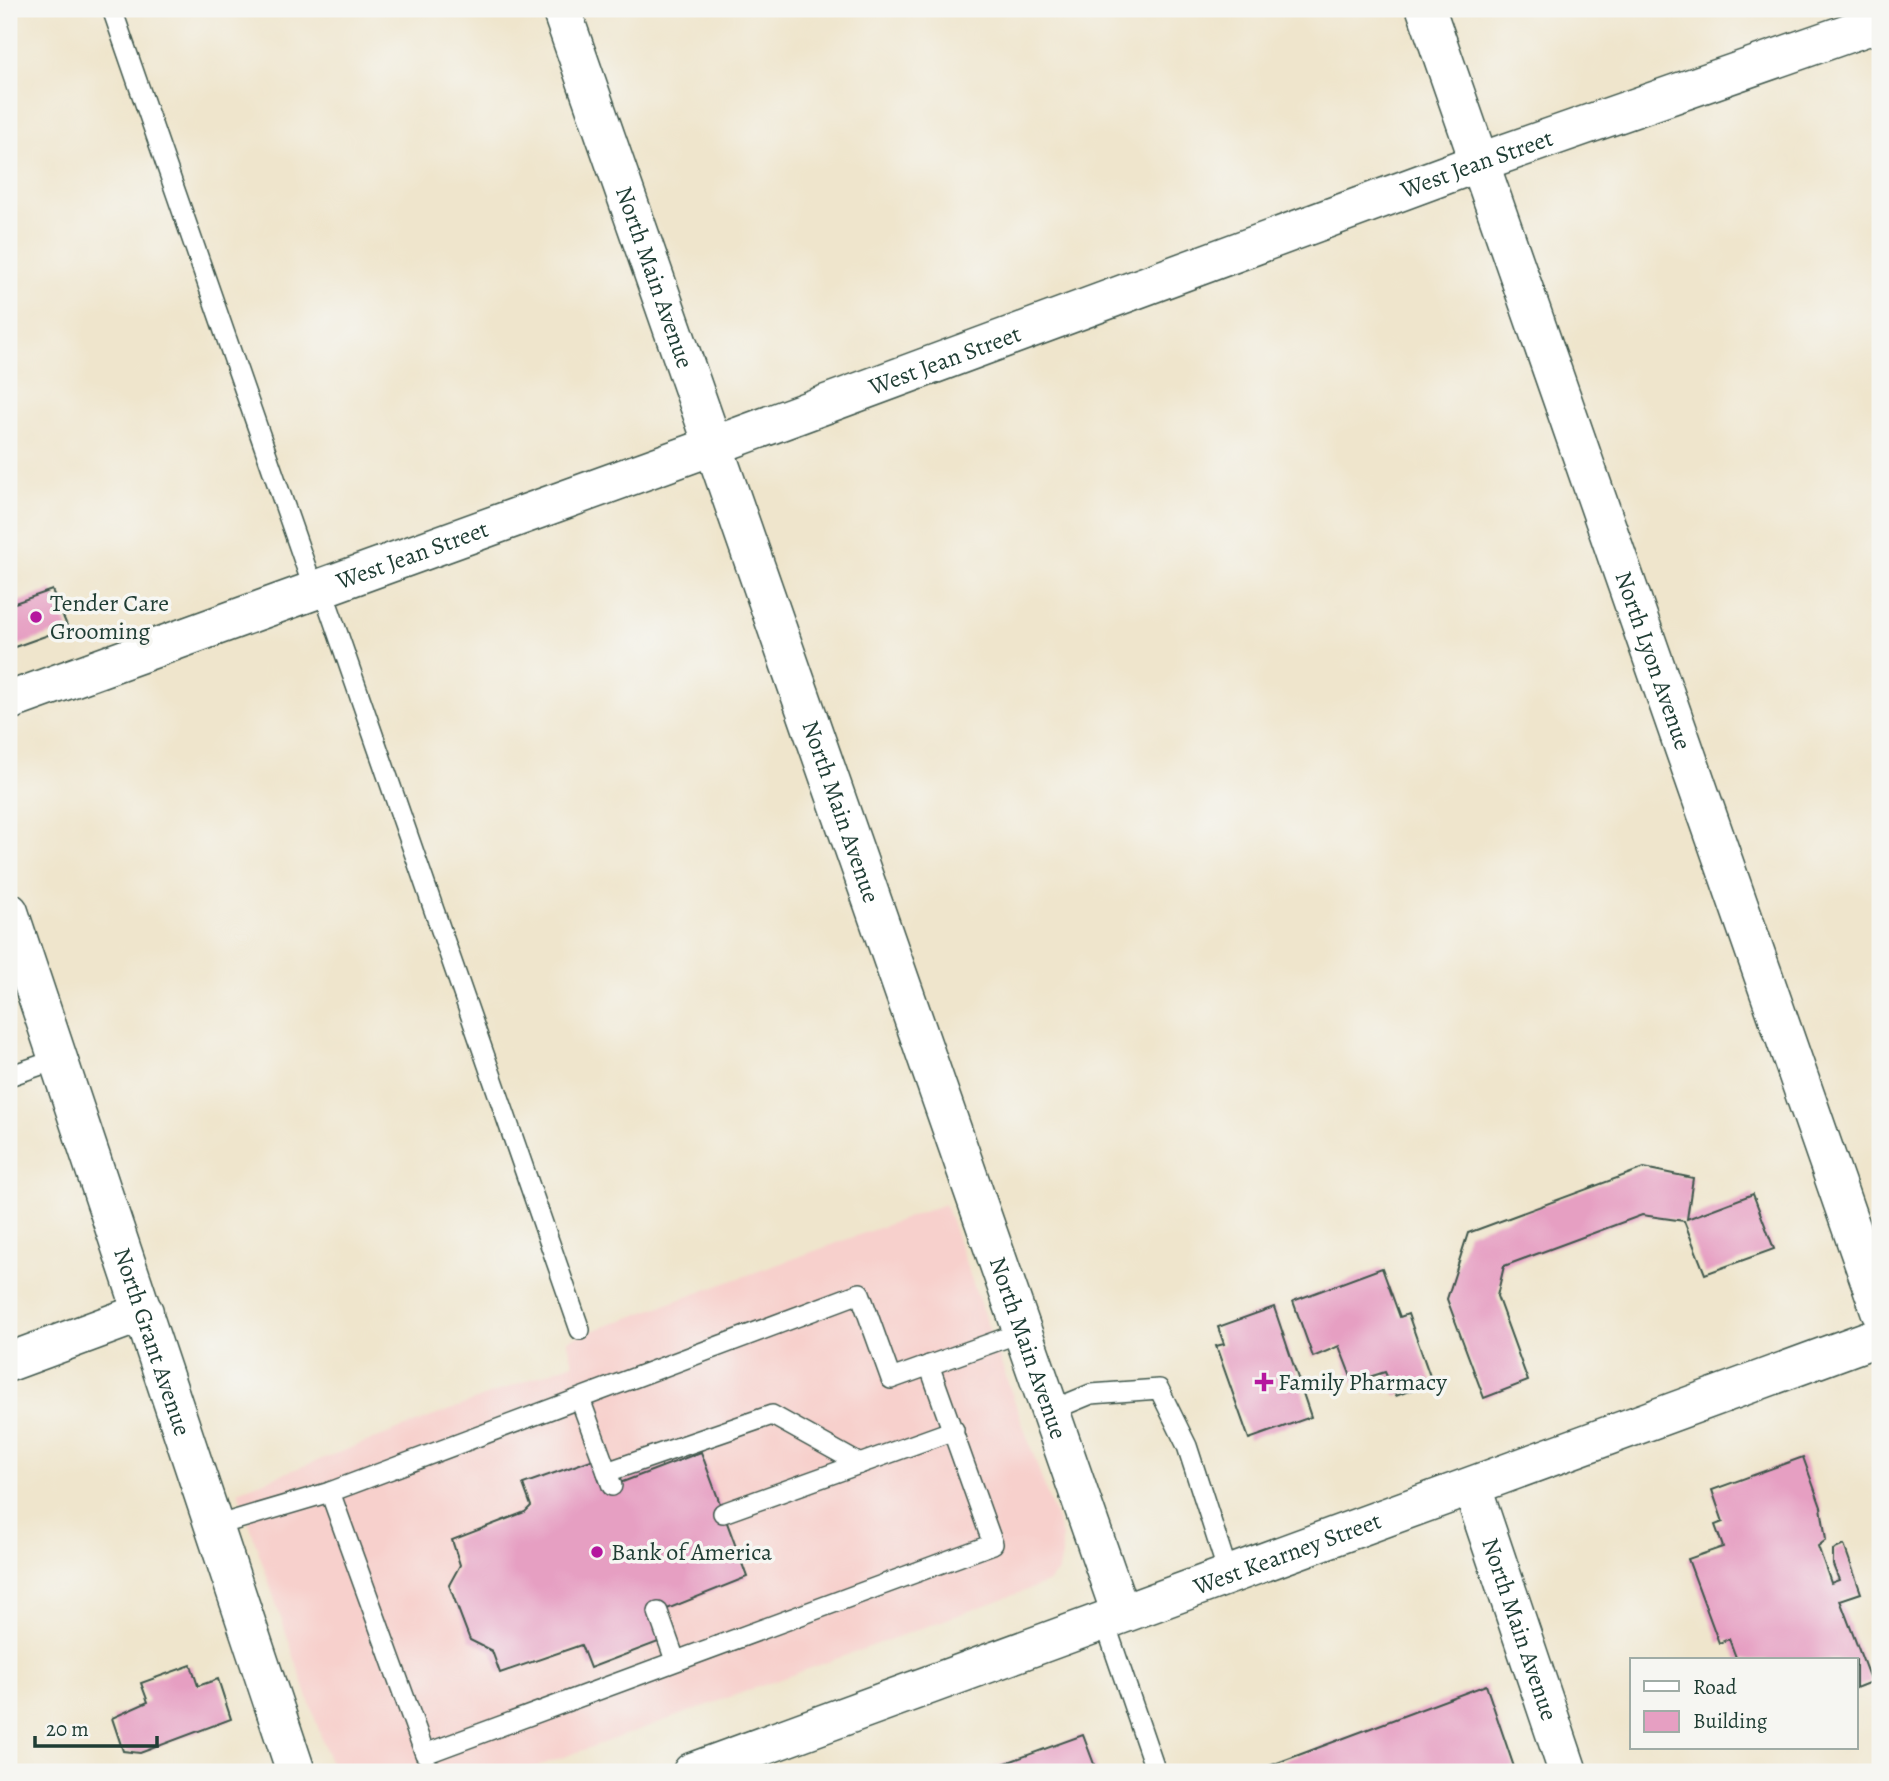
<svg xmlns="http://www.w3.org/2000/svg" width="1889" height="1781" font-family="Alegreya,serif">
<rect width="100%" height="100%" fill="#f6f6f2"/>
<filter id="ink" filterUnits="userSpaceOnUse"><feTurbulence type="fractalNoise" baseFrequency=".0143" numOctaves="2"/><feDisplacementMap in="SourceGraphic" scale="14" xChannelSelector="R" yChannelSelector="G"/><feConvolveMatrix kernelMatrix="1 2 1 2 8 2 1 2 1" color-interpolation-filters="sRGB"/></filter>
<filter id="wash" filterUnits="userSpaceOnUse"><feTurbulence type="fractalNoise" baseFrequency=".00686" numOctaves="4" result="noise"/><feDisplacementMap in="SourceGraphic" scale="28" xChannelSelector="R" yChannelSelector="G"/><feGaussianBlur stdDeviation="1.57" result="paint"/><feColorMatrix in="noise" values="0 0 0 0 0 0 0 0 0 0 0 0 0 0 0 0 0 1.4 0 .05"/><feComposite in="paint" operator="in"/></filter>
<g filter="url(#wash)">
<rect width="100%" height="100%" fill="#efe5cc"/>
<polygon fill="#f7d0cc" points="945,1204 1062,1536 1062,1555 1058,1572 1047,1583 522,1772 333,1772 238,1491 573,1363 567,1340"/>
<g id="blocks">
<g fill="#e69fc2">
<polygon points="52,590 68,628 9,649 9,605"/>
<polygon points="1644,1168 1693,1178 1687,1219 1753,1194 1774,1249 1705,1274 1684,1221 1642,1215 1504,1266 1497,1296 1528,1381 1484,1398 1447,1299 1468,1233"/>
<polygon points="1382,1268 1400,1317 1408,1314 1432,1382 1396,1396 1385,1372 1353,1382 1339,1346 1313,1357 1293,1301"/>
<polygon points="1274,1307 1311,1417 1249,1439 1216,1346 1224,1344 1218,1327"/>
<polygon points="701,1452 747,1577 652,1615 661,1641 590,1668 581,1645 500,1673 492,1651 470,1640 449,1585 460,1565 452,1540 525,1512 531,1506 523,1484 594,1459 612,1486"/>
<polygon points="1803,1457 1821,1507 1826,1540 1818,1546 1831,1583 1839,1580 1833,1565 1833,1550 1844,1545 1861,1593 1840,1600 1871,1682 1856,1688 1856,1660 1737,1660 1729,1639 1719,1643 1688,1559 1723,1547 1715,1525 1723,1522 1712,1490"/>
<polygon points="191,1665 198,1686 218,1679 231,1719 140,1753 123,1751 112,1718 148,1702 141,1683"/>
<polygon points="1486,1685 1514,1767 1501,1772 1253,1772"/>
<polygon points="1083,1735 1097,1772 981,1772"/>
</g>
</g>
</g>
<g filter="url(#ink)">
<use href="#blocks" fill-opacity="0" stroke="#3e564b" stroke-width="2"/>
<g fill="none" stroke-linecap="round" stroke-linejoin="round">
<g stroke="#3e564b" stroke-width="22">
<g id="lane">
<polyline points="112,9 314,590"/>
<polyline points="322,588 580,1330"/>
<polyline points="9,1076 58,1059"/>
<polyline points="580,1399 612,1486"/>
<polyline points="1050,1411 1091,1394 1159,1389 1187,1446 1229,1576"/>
<polyline points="607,1472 772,1415 860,1464"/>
<polyline points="330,1492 425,1754 993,1544 929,1365"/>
<polyline points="723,1513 954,1430"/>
<polyline points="215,1526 330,1492 860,1293 891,1379 1022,1332"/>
<polyline points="658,1612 675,1660"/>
<polyline points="1104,1620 1156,1772"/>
</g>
</g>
<g stroke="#3e564b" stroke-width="41">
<g id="street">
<path id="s1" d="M561 9 1121 1614"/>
<path id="s2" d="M1426 9 1880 1310"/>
<path id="s3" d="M9 701 713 446 1480 162 1880 22"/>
<polyline points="9,1362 144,1312"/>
<path id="s4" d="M1472 1487 1568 1772"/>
</g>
</g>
<g stroke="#3e564b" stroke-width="41">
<g id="secondary">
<path id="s5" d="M9 912 296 1772"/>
</g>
</g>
<g stroke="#3e564b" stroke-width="41">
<g id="primary">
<path id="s6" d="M692 1772 1880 1336"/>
</g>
</g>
<use href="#lane" stroke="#fff" stroke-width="19"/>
<use href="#street" stroke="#fff" stroke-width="38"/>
<use href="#secondary" stroke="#fff" stroke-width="38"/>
<use href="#primary" stroke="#fff" stroke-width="38"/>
</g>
</g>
<g fill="#b5179e" stroke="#f6f6f2" stroke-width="2.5">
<circle cx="36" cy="617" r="7"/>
<path d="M1260.5 1371.5h7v7h7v7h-7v7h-7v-7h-7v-7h7z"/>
<circle cx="597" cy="1552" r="7"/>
</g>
<g text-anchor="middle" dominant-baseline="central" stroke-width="7" stroke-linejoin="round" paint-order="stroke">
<g font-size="24" fill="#1f3d34" stroke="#f6f6f2">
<text stroke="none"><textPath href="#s3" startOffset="1563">West Jean Street</textPath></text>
<text stroke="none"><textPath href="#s1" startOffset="284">North Main Avenue</textPath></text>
<text stroke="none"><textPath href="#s3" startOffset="996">West Jean Street</textPath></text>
<text stroke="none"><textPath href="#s3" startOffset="429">West Jean Street</textPath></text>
<text stroke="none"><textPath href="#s2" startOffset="690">North Lyon Avenue</textPath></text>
<text stroke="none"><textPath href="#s1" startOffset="850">North Main Avenue</textPath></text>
<text stroke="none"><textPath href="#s5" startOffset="453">North Grant Avenue</textPath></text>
<text stroke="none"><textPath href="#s1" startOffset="1418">North Main Avenue</textPath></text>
<text stroke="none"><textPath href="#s6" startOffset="634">West Kearney Street</textPath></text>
<text stroke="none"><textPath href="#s4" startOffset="150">North Main Avenue</textPath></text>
</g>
<g font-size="24" fill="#1f3d34" stroke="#f6f6f2" text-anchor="start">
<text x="50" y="603">Tender Care<tspan x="50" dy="28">Grooming</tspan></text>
<text x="1278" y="1382">Family Pharmacy</text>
<text x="611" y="1552">Bank of America</text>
</g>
</g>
<rect width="1889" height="1781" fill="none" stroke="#f6f6f2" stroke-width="35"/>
<rect x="1630" y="1658" width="228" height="91" fill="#f6f6f2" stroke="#a0aca6" stroke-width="2"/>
<rect x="1644" y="1681" width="35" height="10" fill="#ffffff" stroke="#a0aca6" stroke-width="2"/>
<text x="1693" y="1694" font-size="21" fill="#1f3d34">Road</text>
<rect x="1644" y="1711" width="35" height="21" fill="#e69fc2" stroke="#a0aca6" stroke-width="2"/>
<text x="1693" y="1728" font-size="21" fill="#1f3d34">Building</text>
<path d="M35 1736v10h122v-10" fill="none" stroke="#1f3d34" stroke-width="3.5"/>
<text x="46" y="1736" font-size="21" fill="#1f3d34" stroke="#f6f6f2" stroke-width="5" paint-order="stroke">20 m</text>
</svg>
